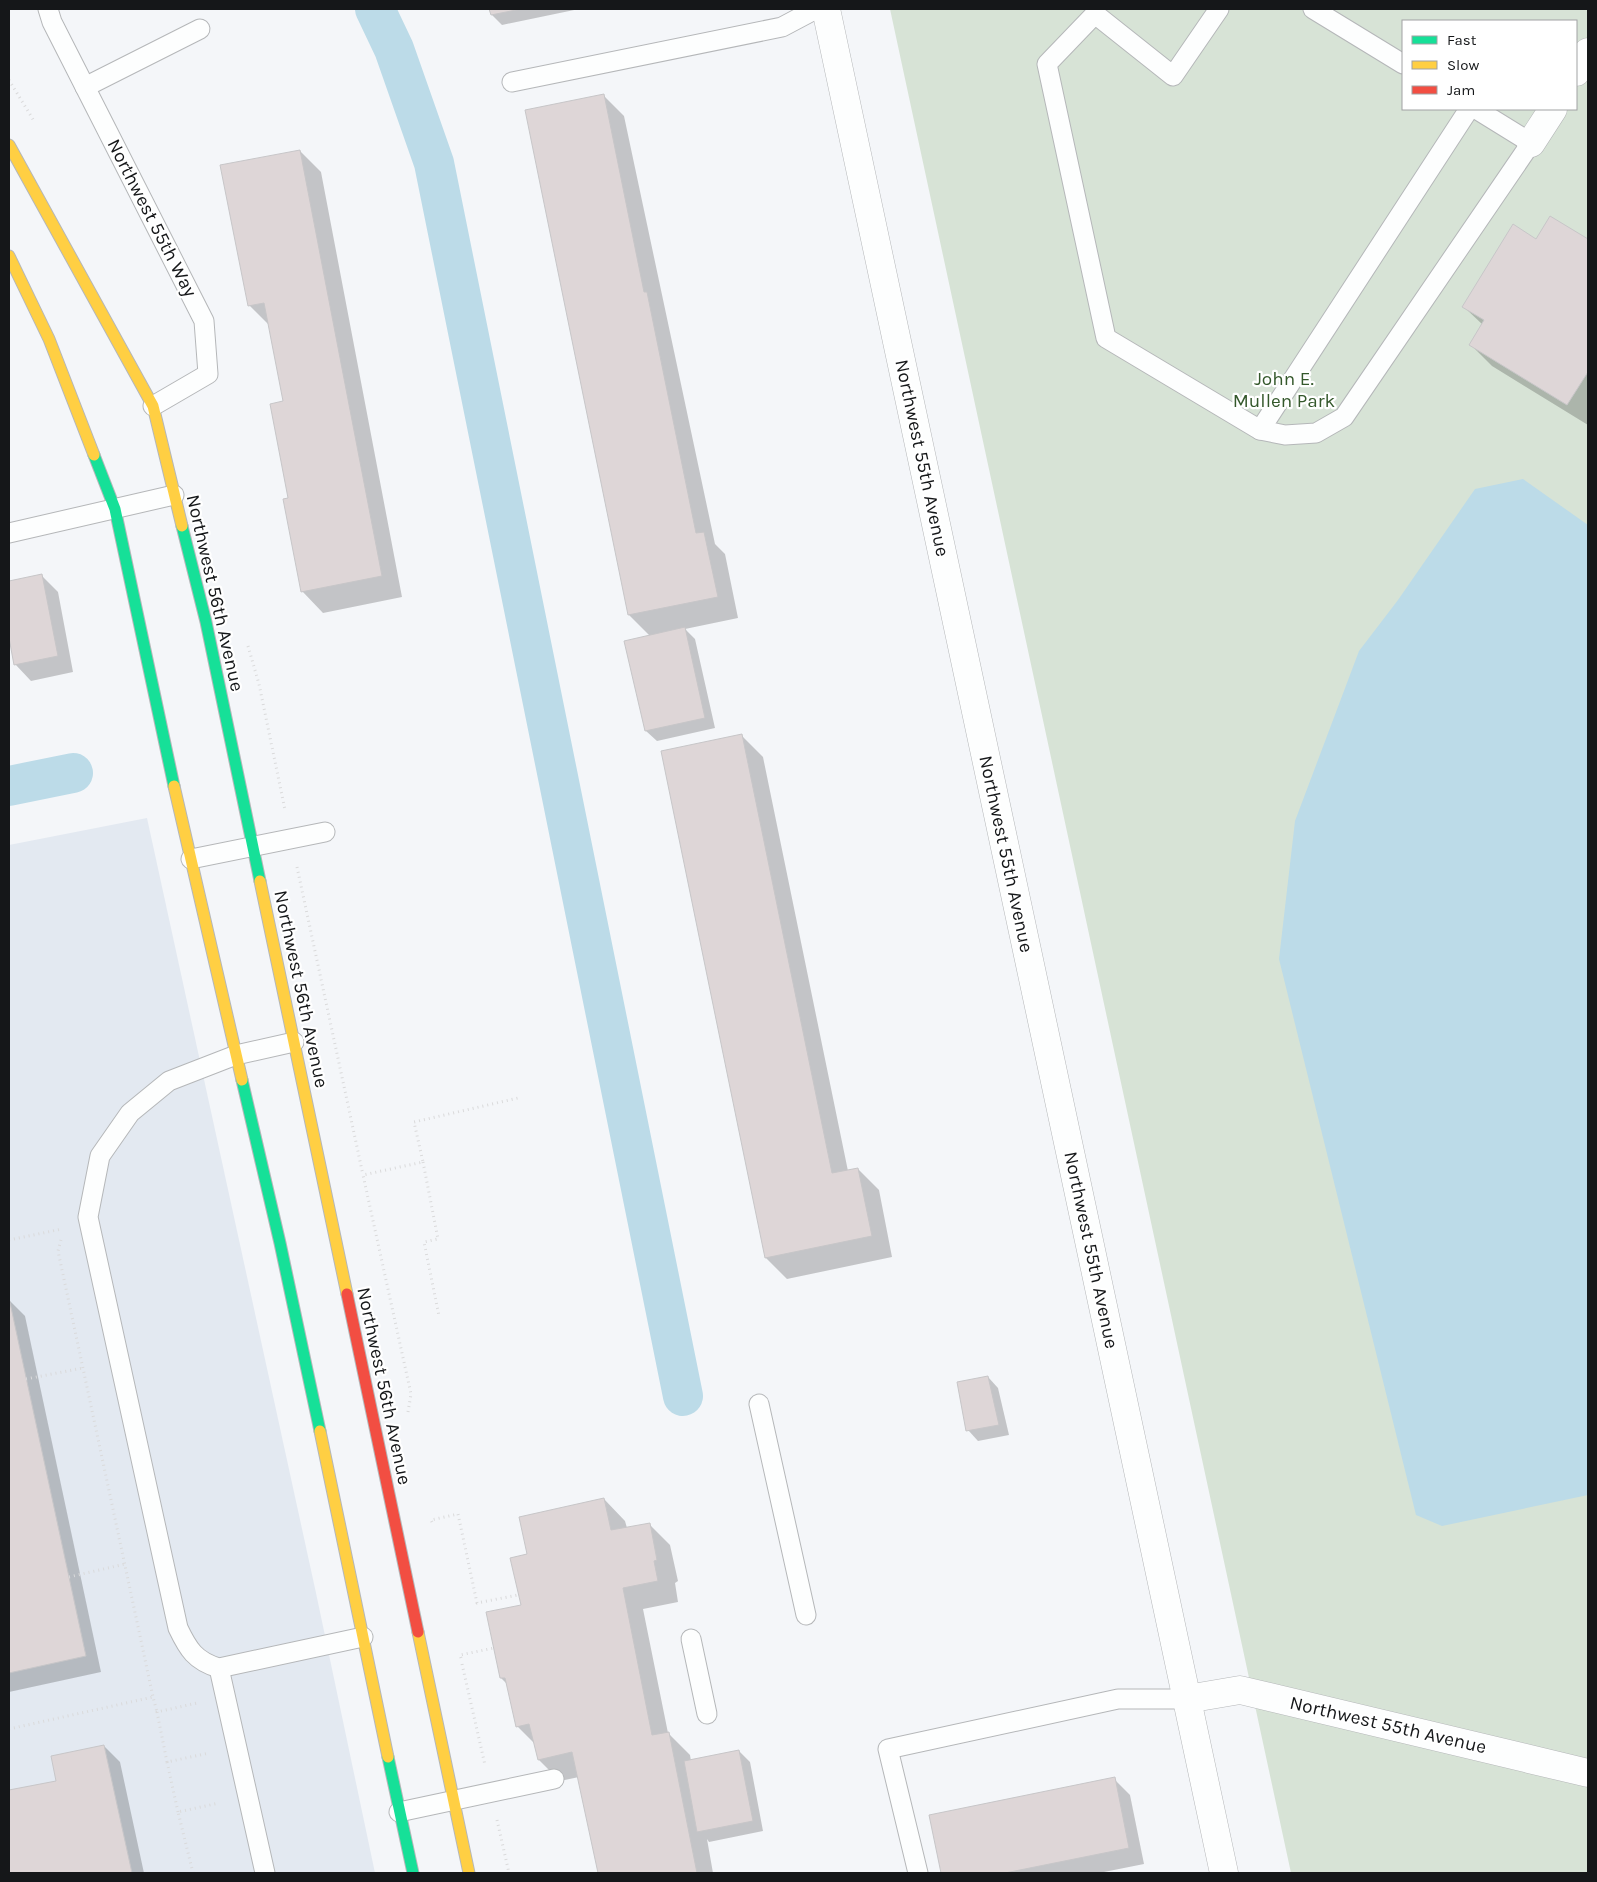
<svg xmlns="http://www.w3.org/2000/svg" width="1597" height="1882" font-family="Karla,sans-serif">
<rect width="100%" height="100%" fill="#f4f6f9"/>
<polygon fill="#e3e9f1" points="147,818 316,1593 375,1873 9,1873 9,845"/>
<path fill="#d7e3d6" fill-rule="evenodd" d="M890 9H1588V1873H1291ZM1403 21H1576V109H1403Z"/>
<polygon fill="#bcdbe8" points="1523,479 1588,525 1588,1495 1442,1526 1416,1515 1279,959 1295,821 1359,651 1398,600 1475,489"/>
<g fill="#0003">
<polygon points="490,9 579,9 502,25 492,15"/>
<polygon points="603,95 624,116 715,544 725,554 738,618 685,629 695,639 715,728 657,741 646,731 650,636 629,615 526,111"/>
<polygon points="300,151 321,172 402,597 323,613 302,591 289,499 285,402 270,326 249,305"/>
<polygon points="1551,218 1588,241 1588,425 1492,366 1471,345 1483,325 1464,307 1537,240"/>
<polygon points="42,576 58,592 73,672 31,681 15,664 12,645 9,646 9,582"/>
<polygon points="742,736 763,757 848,1171 858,1169 879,1190 892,1257 787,1279 766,1258"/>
<polygon points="9,1300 25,1316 101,1672 9,1692"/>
<polygon points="988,1377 998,1388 1009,1435 978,1441 968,1430"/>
<polygon points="604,1499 625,1521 627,1528 649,1524 670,1545 678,1581 675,1583 678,1602 643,1609 668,1733 690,1755 691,1761 739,1751 750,1762 763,1831 709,1842 707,1839 713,1873 599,1873 579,1777 560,1781 539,1760 535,1744 517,1726 507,1684 501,1678 522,1606 528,1555"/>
<polygon points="104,1746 120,1762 144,1873 9,1873 9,1787 10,1791 58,1782"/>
<polygon points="1114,1779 1130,1795 1144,1864 1099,1873 943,1873 931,1816"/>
</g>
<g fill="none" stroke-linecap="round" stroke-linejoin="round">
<g stroke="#bcdbe8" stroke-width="40">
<polyline points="375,9 394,49 434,163 683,1396"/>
<polyline points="9,786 73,773"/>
</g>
</g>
<g fill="#ded6d7" stroke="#c7c6c8">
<polygon points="489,9 521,9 491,15"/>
<polygon points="604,94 644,292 647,292 696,533 704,532 718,597 628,615 525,110"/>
<polygon points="300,150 382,576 301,592 283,499 288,498 270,404 283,401 264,303 248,306 220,165"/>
<polygon points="1550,216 1588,239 1588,372 1567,405 1469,345 1484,320 1462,307 1513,224 1536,239"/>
<polygon points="42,574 58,656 14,665 9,638 9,581"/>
<polygon points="685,627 705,718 645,731 624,641"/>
<polygon points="742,734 832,1173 858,1168 872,1236 765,1258 661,751"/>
<polygon points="9,1298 86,1656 9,1673"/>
<polygon points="988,1376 999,1425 966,1431 957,1382"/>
<polygon points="604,1498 611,1530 650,1523 657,1560 654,1561 658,1581 623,1588 652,1735 669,1732 697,1873 598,1873 572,1752 538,1760 529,1724 516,1727 505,1678 500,1678 486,1612 521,1605 510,1558 527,1554 519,1517"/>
<polygon points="104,1745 132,1873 9,1873 9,1790 56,1781 51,1756"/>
<polygon points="739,1750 753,1821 697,1832 684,1761"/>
<polygon points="1115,1777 1129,1848 1005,1873 941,1873 929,1815"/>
</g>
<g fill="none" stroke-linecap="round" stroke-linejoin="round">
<g stroke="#b5b7b9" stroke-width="21">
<g id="lane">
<polyline points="48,9 52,22 204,321 208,374 153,406"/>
<polyline points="1219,9 1173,76 1095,14 1047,64 1106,338 1260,430 1469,109"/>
<polyline points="1313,9 1403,64"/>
<polyline points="512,82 782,27 816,9"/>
<polyline points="85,87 200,29"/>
<polyline points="1260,430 1285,435 1316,433 1344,417 1531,143 1476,109"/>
<polyline points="9,533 174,495"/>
<polyline points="191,859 325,832"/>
<path d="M294 1042 236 1055 169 1081 130 1113 100 1156 88 1217 178 1628C188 1649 195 1661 219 1668L363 1637"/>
<polyline points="759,1404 806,1615"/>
<polyline points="691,1639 707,1714"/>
<polyline points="219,1668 265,1873"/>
<polyline points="399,1812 554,1779"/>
<polyline points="918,1873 888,1749 1118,1699 1187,1699"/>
</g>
</g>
<g stroke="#b5b7b9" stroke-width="29">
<g id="street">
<polyline points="826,9 1224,1873"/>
<polyline points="1576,72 1588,52"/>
<polyline points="1531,143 1553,109"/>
<polyline points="1187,1699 1240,1690 1588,1773"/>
</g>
</g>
<g stroke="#b5b7b9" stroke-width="13">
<g id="fast">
<polyline points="94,455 115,509 174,786"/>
<polyline points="182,526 206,622 260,881"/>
<polyline points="242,1080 280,1243 320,1431"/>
<polyline points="388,1757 413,1873"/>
</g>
</g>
<g stroke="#b5b7b9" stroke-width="13">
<g id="slow">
<polyline points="9,145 153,406 182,526"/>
<polyline points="9,256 49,339 94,455"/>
<polyline points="174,786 242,1080"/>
<polyline points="260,881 347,1294"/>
<polyline points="320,1431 388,1757"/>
<polyline points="418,1632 469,1873"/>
</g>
</g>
<g stroke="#b5b7b9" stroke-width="13">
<polyline id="jam" points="347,1294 418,1632"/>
</g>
<g stroke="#dadadb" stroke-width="3" stroke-dasharray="1 4" stroke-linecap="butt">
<polyline points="9,80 34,121"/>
<polyline points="248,646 259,684 285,810"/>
<polyline points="297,867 363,1175"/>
<polyline points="423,1162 438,1239 424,1242 439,1316"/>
<polyline points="9,1240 62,1229"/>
<polyline points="61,1240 58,1251 153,1697"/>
<polyline points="26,1379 83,1368"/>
<polyline points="408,1412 411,1394 363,1175 423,1162 414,1122 518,1098"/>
<polyline points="432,1522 431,1520 458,1514 477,1603 518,1595"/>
<polyline points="69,1577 125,1564"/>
<polyline points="461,1658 460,1655 494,1648"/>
<polyline points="462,1664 485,1765"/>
<polyline points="9,1729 153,1697 157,1712"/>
<polyline points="167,1762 157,1712 197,1703"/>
<polyline points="178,1812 167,1762 209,1753"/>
<polyline points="497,1820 509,1873"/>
<polyline points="193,1873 178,1812 219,1803"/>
</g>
<use href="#lane" stroke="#fdfefe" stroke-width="19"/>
<use href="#street" stroke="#fdfefe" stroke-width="28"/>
<use href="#fast" stroke="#16e098" stroke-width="11"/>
<use href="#slow" stroke="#ffcf43" stroke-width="11"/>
<use href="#jam" stroke="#f24e42" stroke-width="11"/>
</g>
<g text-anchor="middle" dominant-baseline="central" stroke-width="4.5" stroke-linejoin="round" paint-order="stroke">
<g font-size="19" fill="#151719" stroke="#fff">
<text transform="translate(152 218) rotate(63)">Northwest 55th Way</text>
<text transform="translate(922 458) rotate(78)">Northwest 55th Avenue</text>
<text transform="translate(215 593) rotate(77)">Northwest 56th Avenue</text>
<text transform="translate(1006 854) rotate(78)">Northwest 55th Avenue</text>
<text transform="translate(301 989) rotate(78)">Northwest 56th Avenue</text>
<text transform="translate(1091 1250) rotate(78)">Northwest 55th Avenue</text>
<text transform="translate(384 1386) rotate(78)">Northwest 56th Avenue</text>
<text transform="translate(1388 1725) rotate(13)">Northwest 55th Avenue</text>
</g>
<g font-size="19" fill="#34582b" stroke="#fff">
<text x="1284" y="379">John E.<tspan x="1284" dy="22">Mullen Park</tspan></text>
</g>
</g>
<rect width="1597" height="1882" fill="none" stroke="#151719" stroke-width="20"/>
<rect x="1402" y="20" width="175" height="90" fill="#ffffff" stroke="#a1a2a3"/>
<rect x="1412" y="36" width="25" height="8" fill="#16e098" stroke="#a1a2a3"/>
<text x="1447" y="45" font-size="15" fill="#151719">Fast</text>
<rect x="1412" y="61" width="25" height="8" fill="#ffcf43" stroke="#a1a2a3"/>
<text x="1447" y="70" font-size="15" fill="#151719">Slow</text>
<rect x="1412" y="86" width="25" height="8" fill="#f24e42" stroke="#a1a2a3"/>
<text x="1447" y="95" font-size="15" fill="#151719">Jam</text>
</svg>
